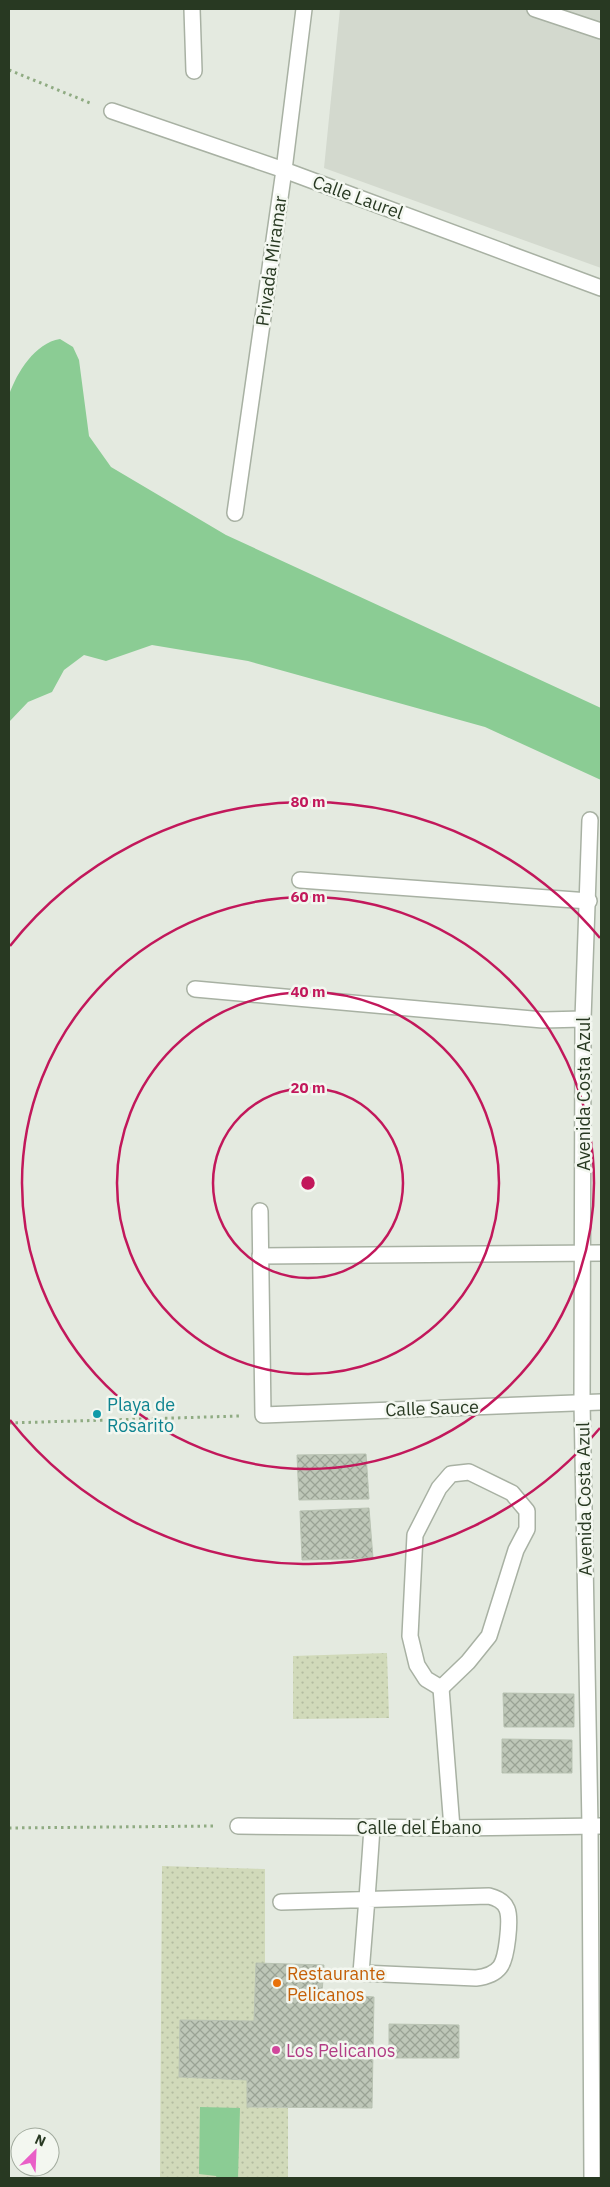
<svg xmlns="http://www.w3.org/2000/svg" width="610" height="2187" font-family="'IBM Plex Sans',sans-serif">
<defs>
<pattern id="green-dots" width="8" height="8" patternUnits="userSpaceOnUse" patternTransform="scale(1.25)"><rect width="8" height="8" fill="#d1daba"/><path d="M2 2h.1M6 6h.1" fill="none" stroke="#b3bca0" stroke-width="1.8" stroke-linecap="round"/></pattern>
<pattern id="building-cross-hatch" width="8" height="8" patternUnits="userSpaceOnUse" patternTransform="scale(1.25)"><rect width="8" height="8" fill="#bec7b8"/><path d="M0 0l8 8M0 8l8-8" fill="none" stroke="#9aa395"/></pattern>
</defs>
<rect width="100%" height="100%" fill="#e4eae0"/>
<polygon fill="#d3d9ce" points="340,9 601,9 601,268 324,168"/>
<g fill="url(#green-dots)">
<polygon points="387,1653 389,1718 293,1719 293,1656"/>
<polygon points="162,1866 265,1869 265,1964 256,1964 254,2021 180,2020 179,2076 247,2080 247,2107 288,2108 288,2178 160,2178"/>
</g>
<g fill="#8bcc94">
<path d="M60 339 73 347 79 360 89 436 111 467 226 535 601 708V780L485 727 248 661 152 645 106 661 84 655 64 670 52 692 28 702 9 722V395C17 372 35 343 60 339Z"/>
<polygon points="200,2107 240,2108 238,2178 217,2178 216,2176 199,2174"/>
</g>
<g fill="url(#building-cross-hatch)" stroke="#b9c3b3">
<polygon points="366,1454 369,1499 299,1500 297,1455"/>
<polygon points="369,1508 373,1558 302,1560 300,1511"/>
<polygon points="503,1693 574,1694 574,1727 504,1727"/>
<polygon points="502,1739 572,1740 572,1773 502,1773"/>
<polygon points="256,1963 324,1965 322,1993 374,1997 372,2108 247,2107 247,2080 179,2077 180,2020 254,2021"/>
<polygon points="389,2024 459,2025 459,2058 389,2058"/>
</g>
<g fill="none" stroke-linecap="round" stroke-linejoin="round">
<g stroke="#a8b1a3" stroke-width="18">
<g id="minor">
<polyline points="192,9 194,71"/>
<polyline points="535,9 601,31"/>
<polyline points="112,111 284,170 601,288"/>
<polyline points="235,513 284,170 304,9"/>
<polyline points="590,820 583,1019 582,1402 590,1826 592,2178"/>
<polyline points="300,880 589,901"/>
<polyline points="195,989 543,1020 583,1019"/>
<polyline points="260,1211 263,1415 601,1402"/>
<polyline points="260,1256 601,1253"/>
<polygon points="469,1472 512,1493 527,1511 527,1529 516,1550 489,1636 468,1662 441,1688 426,1679 417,1665 410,1636 415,1535 439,1488 451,1474"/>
<polyline points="441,1688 452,1828"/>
<polyline points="238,1826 452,1828 601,1826"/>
<path d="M281 1902 489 1896C497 1898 504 1901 507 1909 511 1919 507 1958 500 1967 494 1975 485 1977 476 1978L361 1973C365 1924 369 1876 372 1827"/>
</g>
</g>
<g stroke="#8fab82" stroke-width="3" stroke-dasharray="2.5 4" stroke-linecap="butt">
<polyline points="9,70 90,103"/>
<polyline points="9,1423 240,1416"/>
<polyline points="9,1828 214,1826"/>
</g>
<use href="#minor" stroke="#fff" stroke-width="15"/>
</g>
<g fill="none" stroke="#c2185b" stroke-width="2.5">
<circle cx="308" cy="1183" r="95"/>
<circle cx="308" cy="1183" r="191"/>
<circle cx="308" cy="1183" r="286"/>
<path d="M600 1428A381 381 0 0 1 10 1420M10 946A381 381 0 0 1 600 938"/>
</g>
<circle fill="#0f9aa8" stroke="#f3f7f0" stroke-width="2" cx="97" cy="1414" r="5"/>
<circle fill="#e8710a" stroke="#f3f7f0" stroke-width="2" cx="277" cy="1983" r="5"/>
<circle fill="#d1479c" stroke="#f3f7f0" stroke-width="2" cx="276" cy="2050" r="5"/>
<g text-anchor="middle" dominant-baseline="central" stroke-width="5" stroke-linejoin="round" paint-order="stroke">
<g font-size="18" fill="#283922" stroke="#f3f7f0">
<text transform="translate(358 197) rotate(20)">Calle Laurel</text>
<text transform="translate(271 261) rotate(-82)">Privada Miramar</text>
<text transform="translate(583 1094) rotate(-90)">Avenida Costa Azul</text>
<text transform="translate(432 1408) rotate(-2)">Calle Sauce</text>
<text transform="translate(584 1499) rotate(-91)">Avenida Costa Azul</text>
<text x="419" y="1827">Calle del Ébano</text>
</g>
<g font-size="18" fill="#0d838f" stroke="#f3f7f0" text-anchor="start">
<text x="107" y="1404">Playa de<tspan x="107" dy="21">Rosarito</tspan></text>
</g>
<g font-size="18" fill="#c56008" stroke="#f3f7f0" text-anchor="start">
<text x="287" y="1973">Restaurante<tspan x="287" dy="21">Pelicanos</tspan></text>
</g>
<g font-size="18" fill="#b23c85" stroke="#f3f7f0" text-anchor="start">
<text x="286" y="2050">Los Pelicanos</text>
</g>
</g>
<circle cx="308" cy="1183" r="8" fill="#c2185b" stroke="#f3f7f0" stroke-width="2.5"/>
<g font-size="15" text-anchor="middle" font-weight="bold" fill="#c2185b" stroke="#f3f7f0" stroke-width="5" stroke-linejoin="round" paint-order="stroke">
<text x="308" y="807">80 m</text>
<text x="308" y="902">60 m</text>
<text x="308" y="997">40 m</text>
<text x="308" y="1093">20 m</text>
</g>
<rect width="610" height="2187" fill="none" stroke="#283922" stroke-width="20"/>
<g transform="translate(35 2152) rotate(24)"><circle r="24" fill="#f3f7f0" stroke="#a2ab9e"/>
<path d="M0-4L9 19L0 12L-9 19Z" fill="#e95fc7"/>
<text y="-8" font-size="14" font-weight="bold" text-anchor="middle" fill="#283922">N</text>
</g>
</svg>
